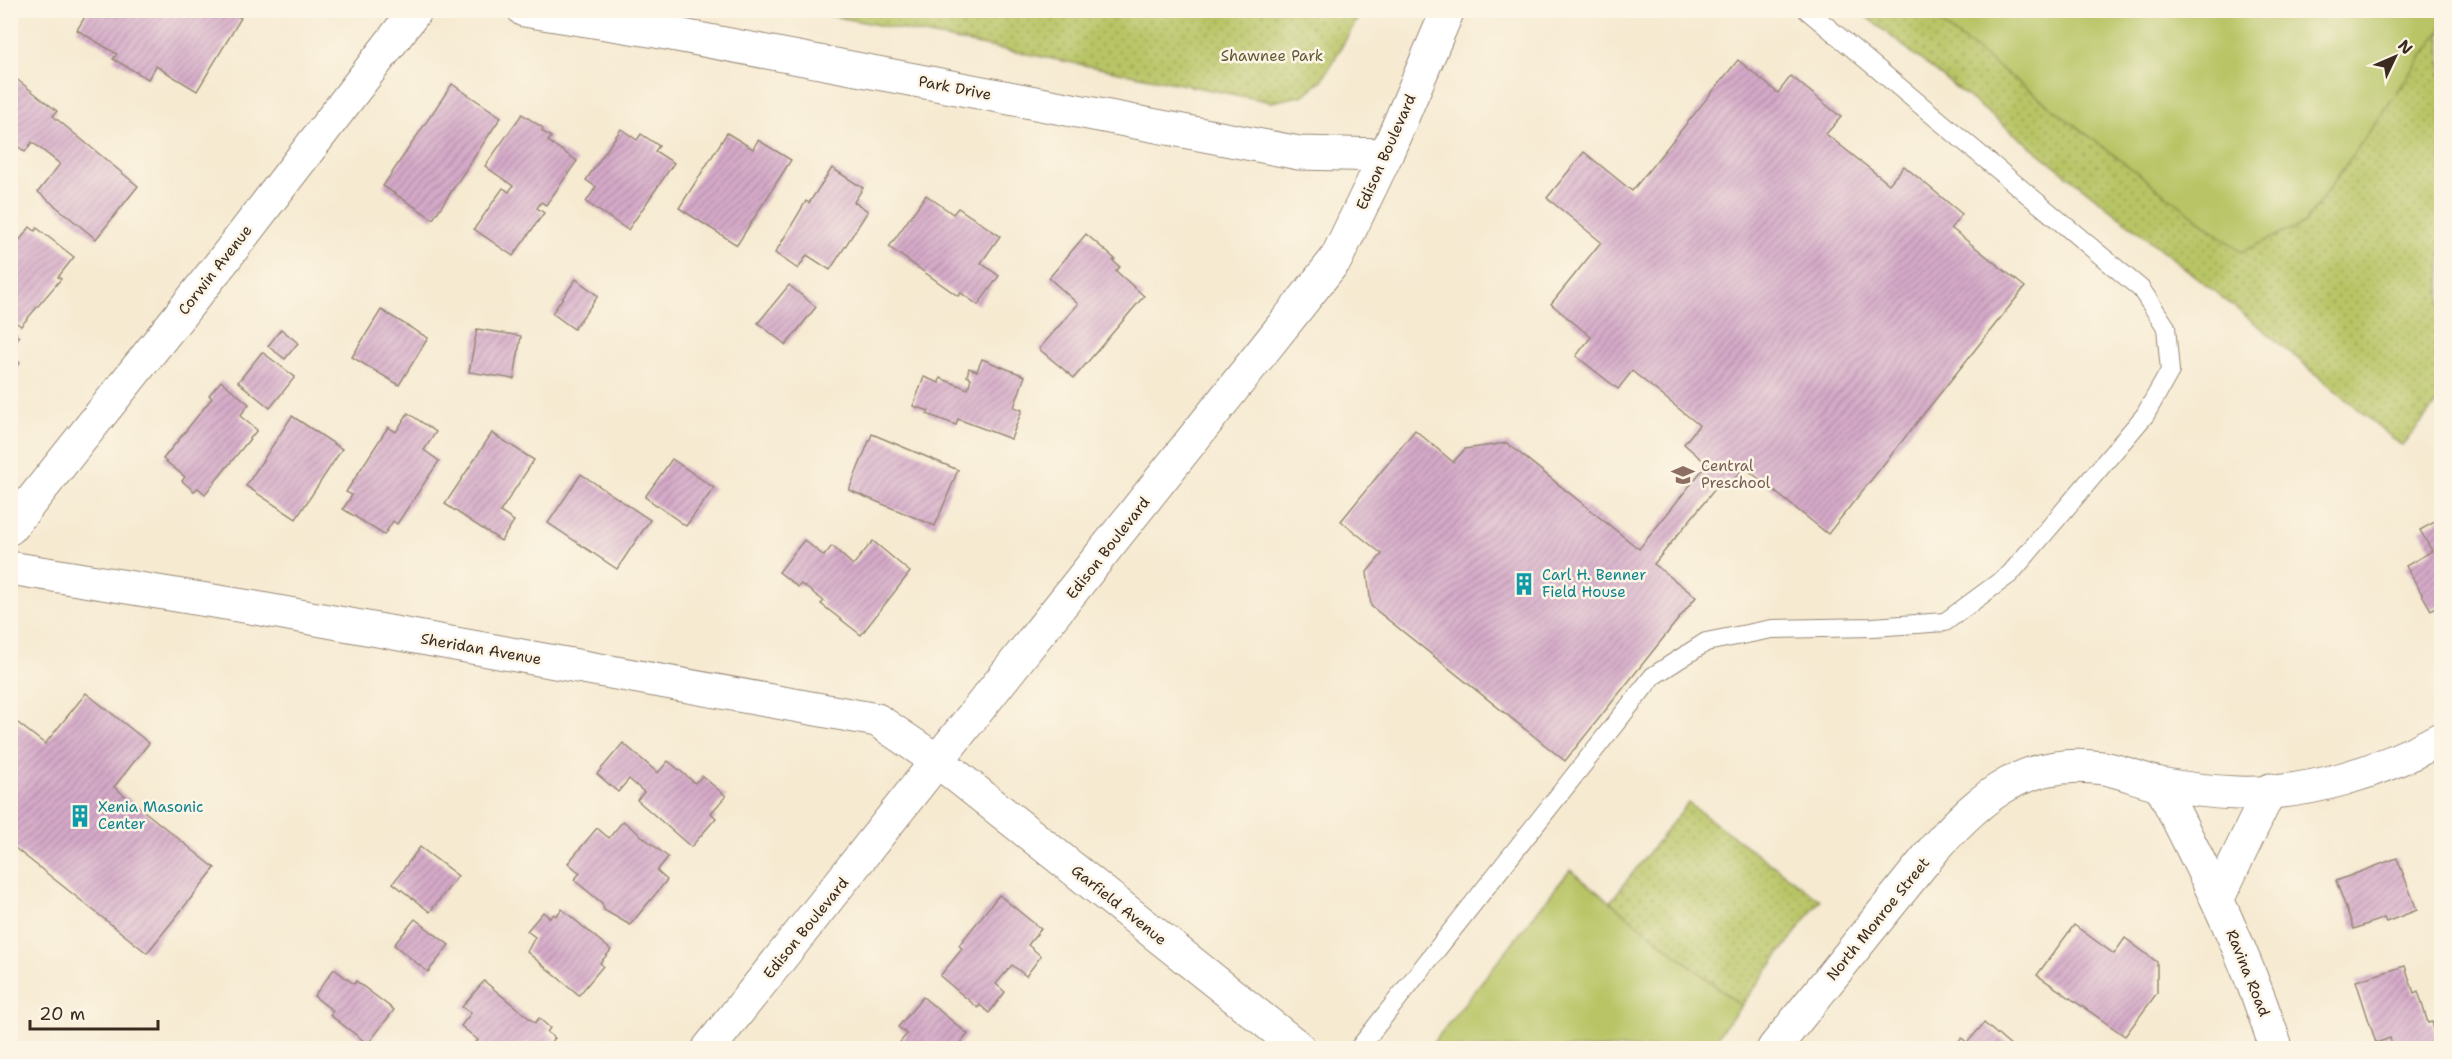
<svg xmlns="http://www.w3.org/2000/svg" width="2452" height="1059" font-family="'Shantell Sans',sans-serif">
<defs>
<pattern id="park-dots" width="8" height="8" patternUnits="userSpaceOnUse" patternTransform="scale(1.5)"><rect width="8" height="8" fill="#b8c465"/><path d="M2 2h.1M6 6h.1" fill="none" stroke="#979f53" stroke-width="1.8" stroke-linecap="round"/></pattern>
<pattern id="building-hatch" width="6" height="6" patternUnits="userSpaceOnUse" patternTransform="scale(1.5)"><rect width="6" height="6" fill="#d5aac9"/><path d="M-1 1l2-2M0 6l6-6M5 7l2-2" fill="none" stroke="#ae8ba3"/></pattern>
</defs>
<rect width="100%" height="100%" fill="#fcf5e5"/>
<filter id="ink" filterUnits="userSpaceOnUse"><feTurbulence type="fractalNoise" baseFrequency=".0167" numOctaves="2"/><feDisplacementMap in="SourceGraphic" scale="12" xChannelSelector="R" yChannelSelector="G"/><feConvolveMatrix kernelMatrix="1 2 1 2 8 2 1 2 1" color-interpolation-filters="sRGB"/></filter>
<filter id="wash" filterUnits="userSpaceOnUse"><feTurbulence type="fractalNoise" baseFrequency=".008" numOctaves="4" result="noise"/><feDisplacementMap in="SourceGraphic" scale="24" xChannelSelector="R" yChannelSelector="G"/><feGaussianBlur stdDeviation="1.35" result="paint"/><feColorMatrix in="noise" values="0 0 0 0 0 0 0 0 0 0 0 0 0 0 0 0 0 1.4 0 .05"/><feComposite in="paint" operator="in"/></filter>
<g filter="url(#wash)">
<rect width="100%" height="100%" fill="#f6ead1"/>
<g fill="url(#park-dots)" stroke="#7a7742" stroke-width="1.5">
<polygon points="807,11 1362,10 1362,11 1323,79 1304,95 1272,102"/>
<polygon points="1859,11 2441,11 2441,398 2402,446 2262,329"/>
<polygon points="1688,803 1820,900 1741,1006 1610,902"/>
</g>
<g fill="#b8c465" stroke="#7a7742" stroke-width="1.5">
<polygon points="2441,10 2441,30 2305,223 2241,252 1925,11"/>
<polygon points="1570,870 1741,1006 1708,1048 1429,1048"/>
</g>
<g id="blocks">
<g fill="url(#building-hatch)">
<polygon points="89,10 175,10 178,13 180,10 228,10 241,18 197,91 156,66 148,79 113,59 117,54 77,30"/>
<polygon points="1738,60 1778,93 1791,76 1841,117 1826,134 1889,184 1904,166 1962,214 1951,228 2025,287 1828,534 1744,467 1732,482 1724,478 1654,564 1696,597 1565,761 1371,606 1367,572 1382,554 1341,521 1415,430 1453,462 1465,449 1507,443 1639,549 1707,464 1684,444 1699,425 1632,371 1618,389 1576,356 1591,337 1551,304 1601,242 1547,198 1584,152 1632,191"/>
<polygon points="10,74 57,111 53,116 138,186 96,239 38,192 60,164 32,142 25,152 10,140"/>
<polygon points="452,84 501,117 433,219 383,186"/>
<polygon points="522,114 543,128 542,131 551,137 548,141 577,161 546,205 541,202 537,208 544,213 513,256 474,229 503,188 509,192 513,186 485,166"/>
<polygon points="621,129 637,140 641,134 659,146 655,151 674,163 628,230 586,202 596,187 586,180"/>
<polygon points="727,133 753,149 758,140 791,160 737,245 679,208"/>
<polygon points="832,168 863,188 854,202 868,211 830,270 807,255 798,269 775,253 806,201 809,203"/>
<polygon points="926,195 953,214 958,208 1000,236 981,263 999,276 978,305 961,293 958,296 889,247"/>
<polygon points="30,227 35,231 37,228 74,257 58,277 61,279 21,326 10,318 10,252"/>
<polygon points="1086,234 1115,259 1113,261 1120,267 1116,271 1144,296 1074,378 1039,349 1078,304 1049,278"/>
<polygon points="576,279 598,296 574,329 552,313"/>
<polygon points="789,285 816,307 786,345 758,323"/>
<polygon points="381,310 428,338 399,385 352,357"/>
<polygon points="281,329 298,343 285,359 268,346"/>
<polygon points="477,329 521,336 514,379 469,372"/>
<polygon points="10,330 19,337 10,348"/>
<polygon points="262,352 295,377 270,408 238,382"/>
<polygon points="10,356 20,363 10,375"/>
<polygon points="982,359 1025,376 1014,407 1022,410 1011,439 958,419 956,425 927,414 929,411 913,406 924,377 939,383 940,378 968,389 971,378 967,376 969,368 977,371"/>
<polygon points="221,381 249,404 240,416 257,430 205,494 198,488 194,491 182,481 185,477 163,459 212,398 209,395"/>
<polygon points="408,413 436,432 424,450 439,461 397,524 393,521 384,535 343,509 352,495 346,492 388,427 396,432"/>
<polygon points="292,416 342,449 296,519 246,486"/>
<polygon points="492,433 534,460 500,512 514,521 501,541 445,504"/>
<polygon points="872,434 958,470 935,526 849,490"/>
<polygon points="672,459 714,488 686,526 645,497"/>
<polygon points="581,474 650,520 617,569 548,523"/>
<polygon points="2442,518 2442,604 2431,610 2406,566 2432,551 2420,530"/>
<polygon points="804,540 824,556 832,546 853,565 873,541 910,572 861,635 821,604 824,601 801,584 798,587 779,572"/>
<polygon points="86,693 149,743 114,787 215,868 147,953 10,844 10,717 45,744"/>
<polygon points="623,743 658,773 668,761 695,783 702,776 726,796 711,813 716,818 691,847 637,800 644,792 629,779 618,792 597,774"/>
<polygon points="623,821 668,857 657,871 667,880 630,925 604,910 602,903 574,880 580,873 568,863 597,828 609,838"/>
<polygon points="420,847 458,876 430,912 393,883"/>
<polygon points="2397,858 2417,910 2386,922 2384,918 2354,929 2336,881"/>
<polygon points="999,895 1041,929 1028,945 1041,956 1026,976 1012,965 996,984 1005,992 989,1013 980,1005 978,1008 940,976 962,949 959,945"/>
<polygon points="562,909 611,950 600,963 603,966 579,995 527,952 535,937 527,931 543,912 550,918 554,914 556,916"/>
<polygon points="415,919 449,945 428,972 394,945"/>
<polygon points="2074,925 2114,954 2125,938 2157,962 2157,993 2125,1036 2037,975"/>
<polygon points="2405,966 2414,993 2418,991 2428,1023 2432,1022 2440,1048 2393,1048 2390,1038 2376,1043 2356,981"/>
<polygon points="334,969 354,984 356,981 394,1010 368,1044 330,1015 333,1011 314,996"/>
<polygon points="484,981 535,1023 539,1018 550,1028 547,1032 555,1038 546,1048 542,1048 535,1043 532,1047 526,1042 520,1048 472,1048 478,1040 461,1026 471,1013 462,1007"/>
<polygon points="923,997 968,1034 957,1048 895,1048 907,1034 898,1027"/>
<polygon points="1984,1023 2013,1048 1952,1048 1962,1038 1967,1043"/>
</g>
</g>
</g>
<g filter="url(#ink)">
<use href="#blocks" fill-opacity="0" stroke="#988a78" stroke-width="1.5"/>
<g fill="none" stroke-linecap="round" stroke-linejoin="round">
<g stroke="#988a78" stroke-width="20">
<polyline id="lane" points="1359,1048 1653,676 1706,642 1772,629 1873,627 1945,622 2010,574 2145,415 2170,371 2166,327 2141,289 1807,10"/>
</g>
<g stroke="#988a78" stroke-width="35">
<g id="street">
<polyline points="524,10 656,31 1299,153 1386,155"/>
<polyline points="10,528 222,262 416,10"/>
<polyline points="10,568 250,607 877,720 939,762 1299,1048"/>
<path d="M2160 784C2204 870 2247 956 2276 1048"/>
<polyline points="2218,898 2270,790"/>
<polyline points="709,1048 1336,259 1386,155 1448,10"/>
<path d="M1774 1048 1935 848C1982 795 2027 757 2103 768 2122 771 2141 780 2160 784 2185 789 2211 792 2237 793 2308 795 2380 772 2442 738"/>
</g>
</g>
<use href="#lane" stroke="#fff" stroke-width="18"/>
<use href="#street" stroke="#fff" stroke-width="33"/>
</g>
</g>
<defs>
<g id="school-bare" transform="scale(1.8)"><path d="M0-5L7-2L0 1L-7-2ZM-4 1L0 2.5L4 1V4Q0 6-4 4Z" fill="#8d6e63" stroke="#fcf5e5" stroke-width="2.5" paint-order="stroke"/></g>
<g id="building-bare" transform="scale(1.8)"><path d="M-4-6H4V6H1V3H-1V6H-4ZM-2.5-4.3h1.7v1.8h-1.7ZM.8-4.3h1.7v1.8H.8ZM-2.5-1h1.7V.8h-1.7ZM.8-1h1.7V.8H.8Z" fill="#0f9aa8" stroke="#fcf5e5" stroke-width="2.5" paint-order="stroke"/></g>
</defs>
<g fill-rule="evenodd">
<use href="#school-bare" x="1683" y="475"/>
<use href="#building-bare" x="1524" y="584"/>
<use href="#building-bare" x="80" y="816"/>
</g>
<g text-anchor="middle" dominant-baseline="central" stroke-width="5" stroke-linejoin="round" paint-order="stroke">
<g font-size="15" fill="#605833" stroke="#fcf5e5">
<text x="1272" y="56">Shawnee Park</text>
</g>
<g font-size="15" fill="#3b2a1e" stroke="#fcf5e5">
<text transform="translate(955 88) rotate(11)">Park Drive</text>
<text transform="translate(1386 152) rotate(-66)">Edison Boulevard</text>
<text transform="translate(215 270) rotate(-52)">Corwin Avenue</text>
<text transform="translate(1108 548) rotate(-52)">Edison Boulevard</text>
<text transform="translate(481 649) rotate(10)">Sheridan Avenue</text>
<text transform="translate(1119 905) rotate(39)">Garfield Avenue</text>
<text transform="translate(1878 919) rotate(-51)">North Monroe Street</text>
<text transform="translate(806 928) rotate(-51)">Edison Boulevard</text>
<text transform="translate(2248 973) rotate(68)">Ravina Road</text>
</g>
<g font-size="15" fill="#785e54" stroke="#fcf5e5" text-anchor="start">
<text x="1701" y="466">Central<tspan x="1701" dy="17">Preschool</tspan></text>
</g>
<g font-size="15" fill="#0d838f" stroke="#fcf5e5" text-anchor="start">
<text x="1542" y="575">Carl H. Benner<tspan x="1542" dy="17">Field House</tspan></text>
<text x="98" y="807">Xenia Masonic<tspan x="98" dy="17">Center</tspan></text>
</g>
</g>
<rect width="2452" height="1059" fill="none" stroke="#fcf5e5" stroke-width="36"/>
<g transform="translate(2395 57) rotate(46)" stroke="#fcf5e5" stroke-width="4.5" paint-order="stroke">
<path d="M0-4.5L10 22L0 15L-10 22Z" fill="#3b2a1e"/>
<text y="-9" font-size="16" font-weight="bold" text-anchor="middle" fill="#3b2a1e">N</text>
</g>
<path d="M30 1020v9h128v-9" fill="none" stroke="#3b2a1e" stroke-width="3"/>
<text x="39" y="1020" font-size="18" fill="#3b2a1e" stroke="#fcf5e5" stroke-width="4.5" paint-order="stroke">20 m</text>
</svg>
